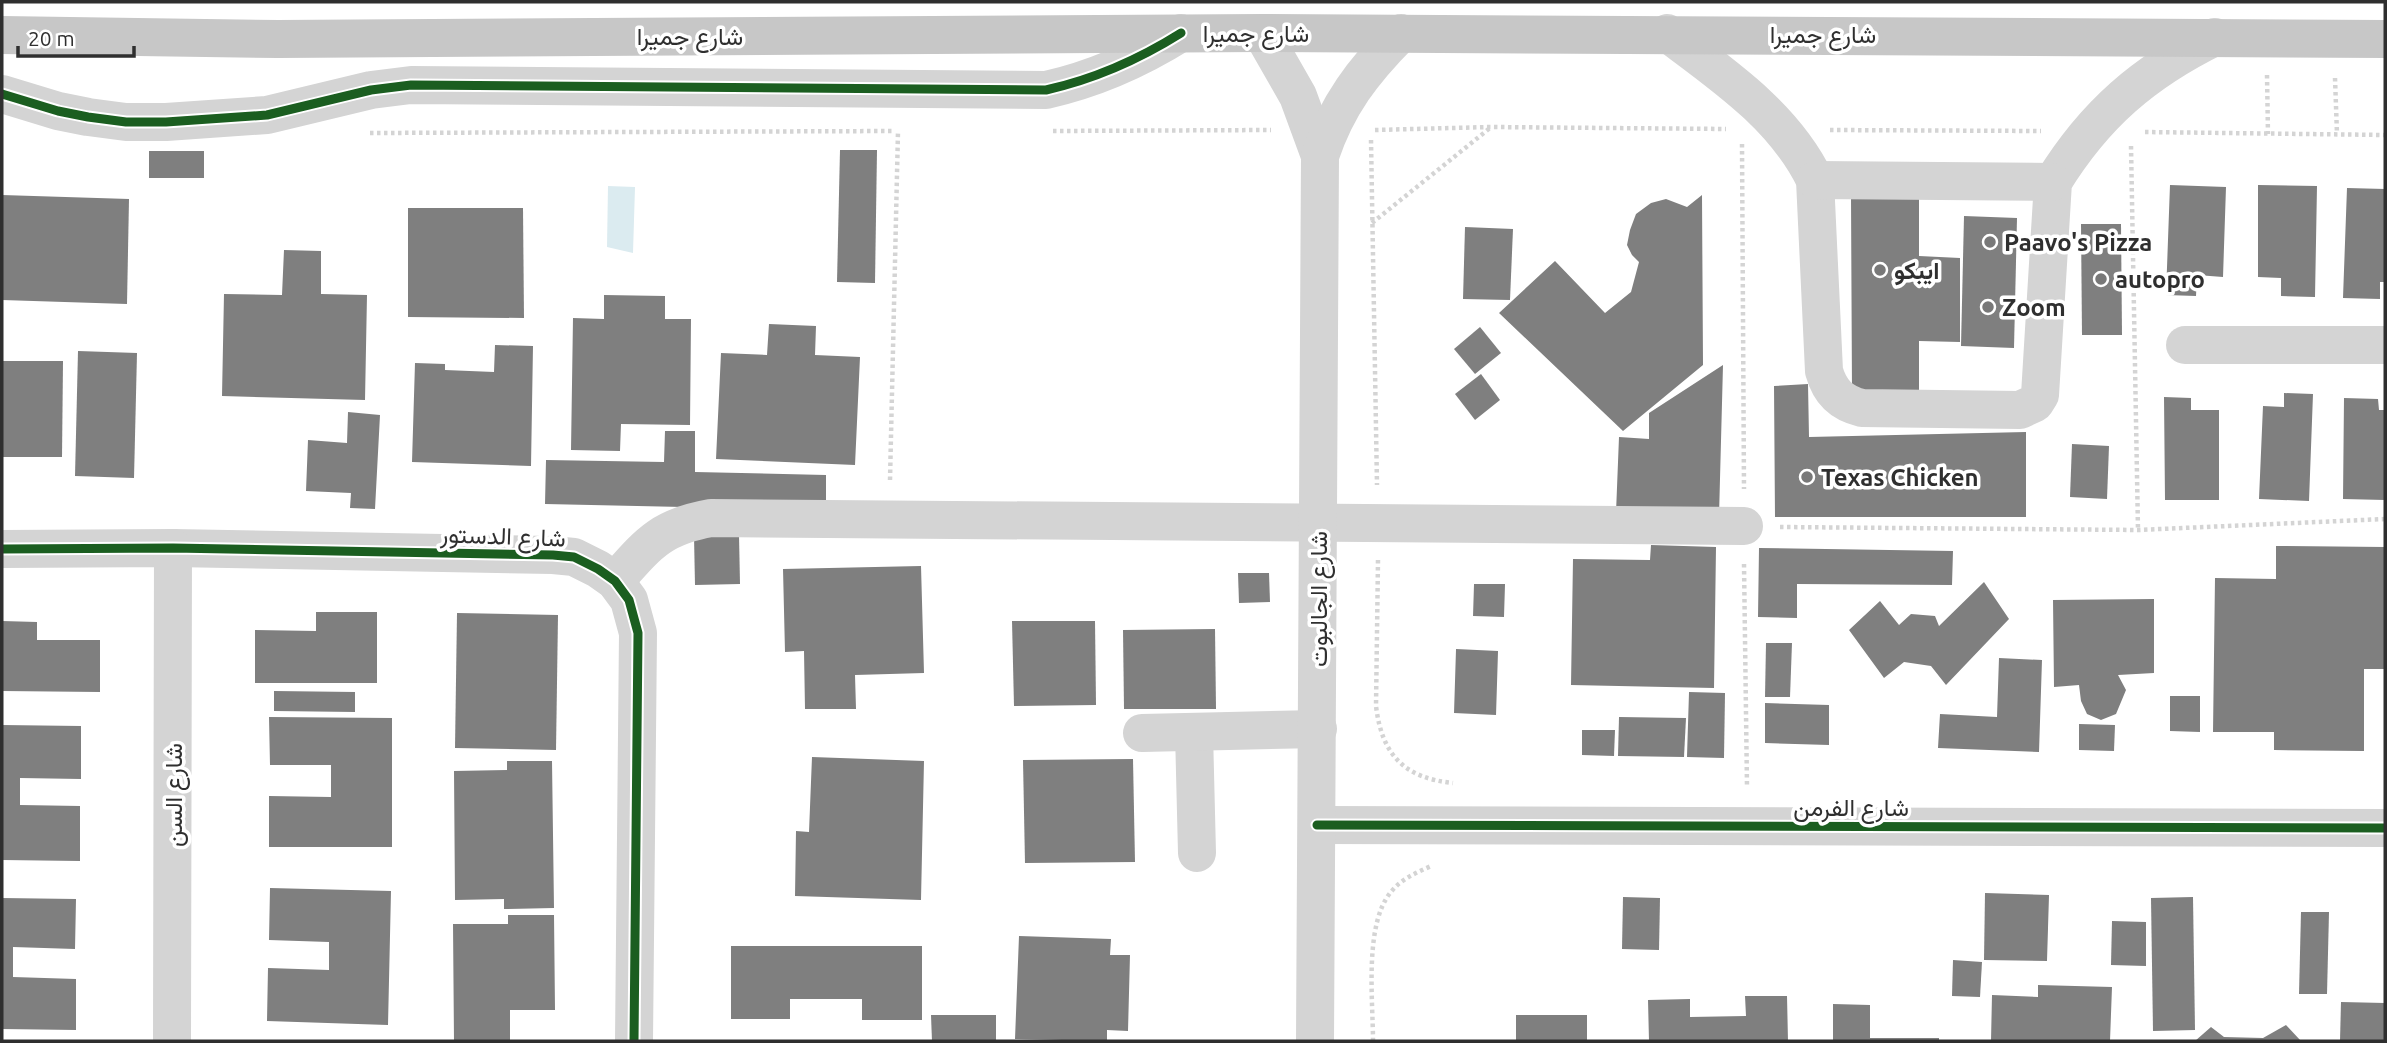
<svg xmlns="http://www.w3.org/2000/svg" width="2387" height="1043" font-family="Ubuntu,Vazirmatn,sans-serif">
<rect width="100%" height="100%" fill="#fff"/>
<polygon fill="#dbebf0" points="608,186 635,187 633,253 607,247"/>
<g fill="#7f7f7f">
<polygon points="840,150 877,150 875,283 837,282"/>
<rect x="149" y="151" width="55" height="27"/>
<polygon points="2170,185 2226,187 2223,277 2197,275 2196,296 2166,295"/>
<polygon points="2258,185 2317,186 2315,297 2281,296 2281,278 2258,277"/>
<polygon points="2347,188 2385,189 2385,282 2380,282 2380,299 2343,298"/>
<polygon points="2,195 129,199 127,304 2,300"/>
<polygon points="1702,195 1703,365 1623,431 1499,313 1555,261 1605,313 1631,292 1639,262 1632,255 1627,245 1630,230 1636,214 1651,203 1666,199 1687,207"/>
<polygon points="1851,196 1919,197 1919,256 1960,258 1960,342 1919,341 1919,393 1852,393"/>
<polygon points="408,208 523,208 524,318 408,317"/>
<polygon points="1964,216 2017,218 2014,348 1961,346"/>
<polygon points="2081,224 2121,224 2122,335 2082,335"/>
<polygon points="1465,227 1513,229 1510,300 1463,299"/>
<polygon points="284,250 321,251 321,294 367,295 365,400 222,396 224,294 282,295"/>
<polygon points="604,295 665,296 665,319 691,319 690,425 621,424 620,451 571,450 573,318 604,319"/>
<polygon points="769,324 816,326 815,355 860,357 855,465 716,459 721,353 767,355"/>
<polygon points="1480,327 1501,353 1475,374 1454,349"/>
<polygon points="495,345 533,346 531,466 412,462 415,363 445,364 445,370 494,372"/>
<polygon points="78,351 137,353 134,478 75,476"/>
<polygon points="2,361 63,361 62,457 2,457"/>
<polygon points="1723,365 1719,517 1616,513 1619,437 1649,439 1649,413"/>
<polygon points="1481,374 1500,400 1475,420 1455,394"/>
<polygon points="1808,384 1809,437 2026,432 2026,517 1775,517 1774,386"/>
<polygon points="2284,393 2313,394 2309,501 2259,499 2263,406 2284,407"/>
<polygon points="2164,397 2191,398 2191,410 2219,410 2219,500 2165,500"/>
<polygon points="2344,398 2378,399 2379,410 2385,410 2385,500 2343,499"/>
<polygon points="348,412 380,415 375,509 350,508 351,493 306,491 308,440 347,443"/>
<polygon points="665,431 695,431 695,472 826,475 826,510 545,504 546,460 664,462"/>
<polygon points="2072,444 2109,446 2107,499 2070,497"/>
<polygon points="739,535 740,584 695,585 694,536"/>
<polygon points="1651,545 1716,547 1714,688 1571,685 1573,559 1650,560"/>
<polygon points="2276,546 2385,547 2385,669 2364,669 2364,751 2274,750 2274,732 2213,732 2215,578 2276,579"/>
<polygon points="1759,548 1953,551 1952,585 1797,584 1797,618 1758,617"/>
<polygon points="921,566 924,673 855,675 856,709 805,709 804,651 785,652 783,569"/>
<polygon points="1238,573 1269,573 1270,602 1239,603"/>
<polygon points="1984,582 2009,619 1946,685 1931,666 1904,662 1884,678 1849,630 1880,601 1899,625 1911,614 1935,616 1939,626"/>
<polygon points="1474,584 1505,584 1504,617 1473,616"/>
<polygon points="2154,599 2154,673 2118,675 2126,690 2116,714 2101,720 2087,714 2081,701 2079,685 2054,687 2053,600"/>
<polygon points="316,612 377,612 377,683 255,683 255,630 316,631"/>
<polygon points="457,613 558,615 556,750 455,748"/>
<polygon points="2,621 37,622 37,640 100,640 100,692 2,691"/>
<polygon points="1012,621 1095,621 1096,705 1014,706"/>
<polygon points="1215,629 1216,709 1124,709 1123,630"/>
<polygon points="1766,643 1792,643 1790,697 1765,697"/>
<polygon points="1456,649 1498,651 1496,715 1454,713"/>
<polygon points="1999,658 2042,660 2039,752 1938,748 1940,714 1997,717"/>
<polygon points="274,691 355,692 355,712 274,711"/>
<polygon points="1689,692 1725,693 1724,758 1687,757"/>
<polygon points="2170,696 2200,696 2200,732 2170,731"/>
<polygon points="1765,703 1829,705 1829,745 1765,743"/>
<polygon points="269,717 392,718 392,847 269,847 269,796 331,797 331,765 270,765"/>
<polygon points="1619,717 1686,718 1684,757 1618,756"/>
<polygon points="2079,724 2115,725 2114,751 2079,750"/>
<polygon points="2,725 81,726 81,779 20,778 20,805 80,806 80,861 2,860"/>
<polygon points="1582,730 1615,730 1614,756 1582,755"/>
<polygon points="812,757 924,761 921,900 795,896 796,831 809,832"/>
<polygon points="1133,759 1135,862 1025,863 1023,760"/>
<polygon points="507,761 552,761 554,908 504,909 504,899 455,900 454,771 507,770"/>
<polygon points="270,888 391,891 388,1025 267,1021 268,968 329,970 329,942 269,940"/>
<polygon points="1985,893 2049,895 2047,961 1984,960"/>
<polygon points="1623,897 1660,898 1659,950 1622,949"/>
<polygon points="2193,897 2195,1030 2153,1031 2151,898"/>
<polygon points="2,898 76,899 75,949 13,947 13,977 76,979 76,1030 2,1029"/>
<polygon points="2301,912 2329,912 2327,994 2299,994"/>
<polygon points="508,915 554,915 555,1010 510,1010 510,1041 454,1041 453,924 508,924"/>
<polygon points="2112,921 2146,922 2146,966 2111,965"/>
<polygon points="1019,936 1111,939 1110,955 1130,955 1128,1031 1107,1030 1107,1041 1015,1039"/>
<polygon points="731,946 922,946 922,1020 862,1020 862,999 790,999 790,1019 731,1019"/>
<polygon points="1953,960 1982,962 1980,997 1952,996"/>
<polygon points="2038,985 2112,987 2110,1041 1991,1041 1992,995 2038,997"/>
<polygon points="1745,996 1787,996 1788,1041 1649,1041 1648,1000 1690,999 1690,1017 1746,1016"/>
<polygon points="2341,1002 2385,1003 2385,1041 2340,1041"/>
<polygon points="1833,1004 1870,1005 1870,1038 1939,1038 1939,1041 1833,1041"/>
<polygon points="931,1015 996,1015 996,1041 932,1041"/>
<rect x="1516" y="1015" width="71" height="26"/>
<polygon points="2286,1025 2301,1041 2195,1041 2211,1027 2224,1037 2263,1038"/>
</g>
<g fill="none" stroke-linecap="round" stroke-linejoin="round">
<g stroke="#d4d4d4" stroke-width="4.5" stroke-dasharray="3.5 3.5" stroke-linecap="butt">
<polyline points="2267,75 2268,134"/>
<polyline points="2335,78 2337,134"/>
<polyline points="1375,130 1490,127 1726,129"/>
<polyline points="1830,130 2041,131"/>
<polyline points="1053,131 1271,130"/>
<polyline points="2145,132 2385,135"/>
<polyline points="370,133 893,131"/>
<polyline points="1371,140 1377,485"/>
<polyline points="1742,144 1744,489"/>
<polyline points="2131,146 2138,530"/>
<polyline points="1372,223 1490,128"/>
<polyline points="890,480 898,131"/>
<polyline points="1780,527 2138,530 2385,519"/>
<path d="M1378 560 1376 706C1382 755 1404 778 1453 783"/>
<polyline points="1744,564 1747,787"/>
<path d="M1373 1041C1373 1000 1364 924 1391 892 1401 879 1416 873 1431 866"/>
</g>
<g stroke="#d4d4d4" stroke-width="38">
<polyline points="1262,33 1298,96 1320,156"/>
<path d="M1667 33C1723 75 1784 116 1815 180L1824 371C1830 392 1841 403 1862 408L2020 410 2035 403 2040 395 2053 182C2095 114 2144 72 2215 37"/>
<path d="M2 94 58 111 88 117 126 122H166L267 115 371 90 411 85 1046 90C1095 79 1138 60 1181 33"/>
<polyline points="1815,180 2053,182"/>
<polyline points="2185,345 2385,345"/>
<polyline points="2,549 173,548 553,555 574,557 598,569 615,581 629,600 638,633 634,1041"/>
<path d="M615 581C648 544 660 527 711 518L1744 526"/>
<polyline points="1194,732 1197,853"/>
<polyline points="1142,733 1318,729"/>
<polyline points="1317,825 2385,828"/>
<polyline points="172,1041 173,548"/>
<path d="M1315 1041 1320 156C1337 105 1363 71 1401 33"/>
</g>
<polyline stroke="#c7c7c7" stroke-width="38" points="2,35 278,39 1262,33 2385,39"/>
<g stroke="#fff" stroke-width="13">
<g id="cycleway">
<path d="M2 94 58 111 88 117 126 122H166L267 115 371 90 411 85 1046 90C1095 79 1138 60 1181 33"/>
<polyline points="2,549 173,548 553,555 574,557 598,569 615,581 629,600 638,633 634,1041"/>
<polyline points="1317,825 2385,828"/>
</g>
</g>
<use href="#cycleway" stroke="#1b5e20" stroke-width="9"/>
</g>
<g fill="#787878" stroke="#fff" stroke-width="2.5">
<circle cx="1990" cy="242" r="7"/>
<circle cx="1880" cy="270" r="7"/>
<circle cx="2101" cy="279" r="7"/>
<circle cx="1988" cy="307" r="7"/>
<circle cx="1807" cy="477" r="7"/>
</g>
<g text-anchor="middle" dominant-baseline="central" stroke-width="7" stroke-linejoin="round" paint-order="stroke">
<g font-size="24" fill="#2f2f2f" stroke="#fff">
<text x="1256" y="33">شارع جميرا</text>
<text x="1823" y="34">شارع جميرا</text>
<text x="690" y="36">شارع جميرا</text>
<text transform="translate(503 536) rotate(2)">شارع الدستور</text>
<text transform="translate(1318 599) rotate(-90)">شارع الجالبوت</text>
<text transform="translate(173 795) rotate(-90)">شارع السن</text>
<text x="1851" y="807">شارع الفرمن</text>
</g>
<g font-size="24" font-weight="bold" fill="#2f2f2f" stroke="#fff" text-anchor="start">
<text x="2004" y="242">Paavo's Pizza</text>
<text x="1894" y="270">ايبكو</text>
<text x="2115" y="279">autopro</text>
<text x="2002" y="307">Zoom</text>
<text x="1821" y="477">Texas Chicken</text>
</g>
</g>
<rect width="2387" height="1043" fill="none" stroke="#2f2f2f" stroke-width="7"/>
<path d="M18 46v10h116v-10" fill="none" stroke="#2f2f2f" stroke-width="3.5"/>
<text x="28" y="46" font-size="21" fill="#2f2f2f" stroke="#ffffff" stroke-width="5" paint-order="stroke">20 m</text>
</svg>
